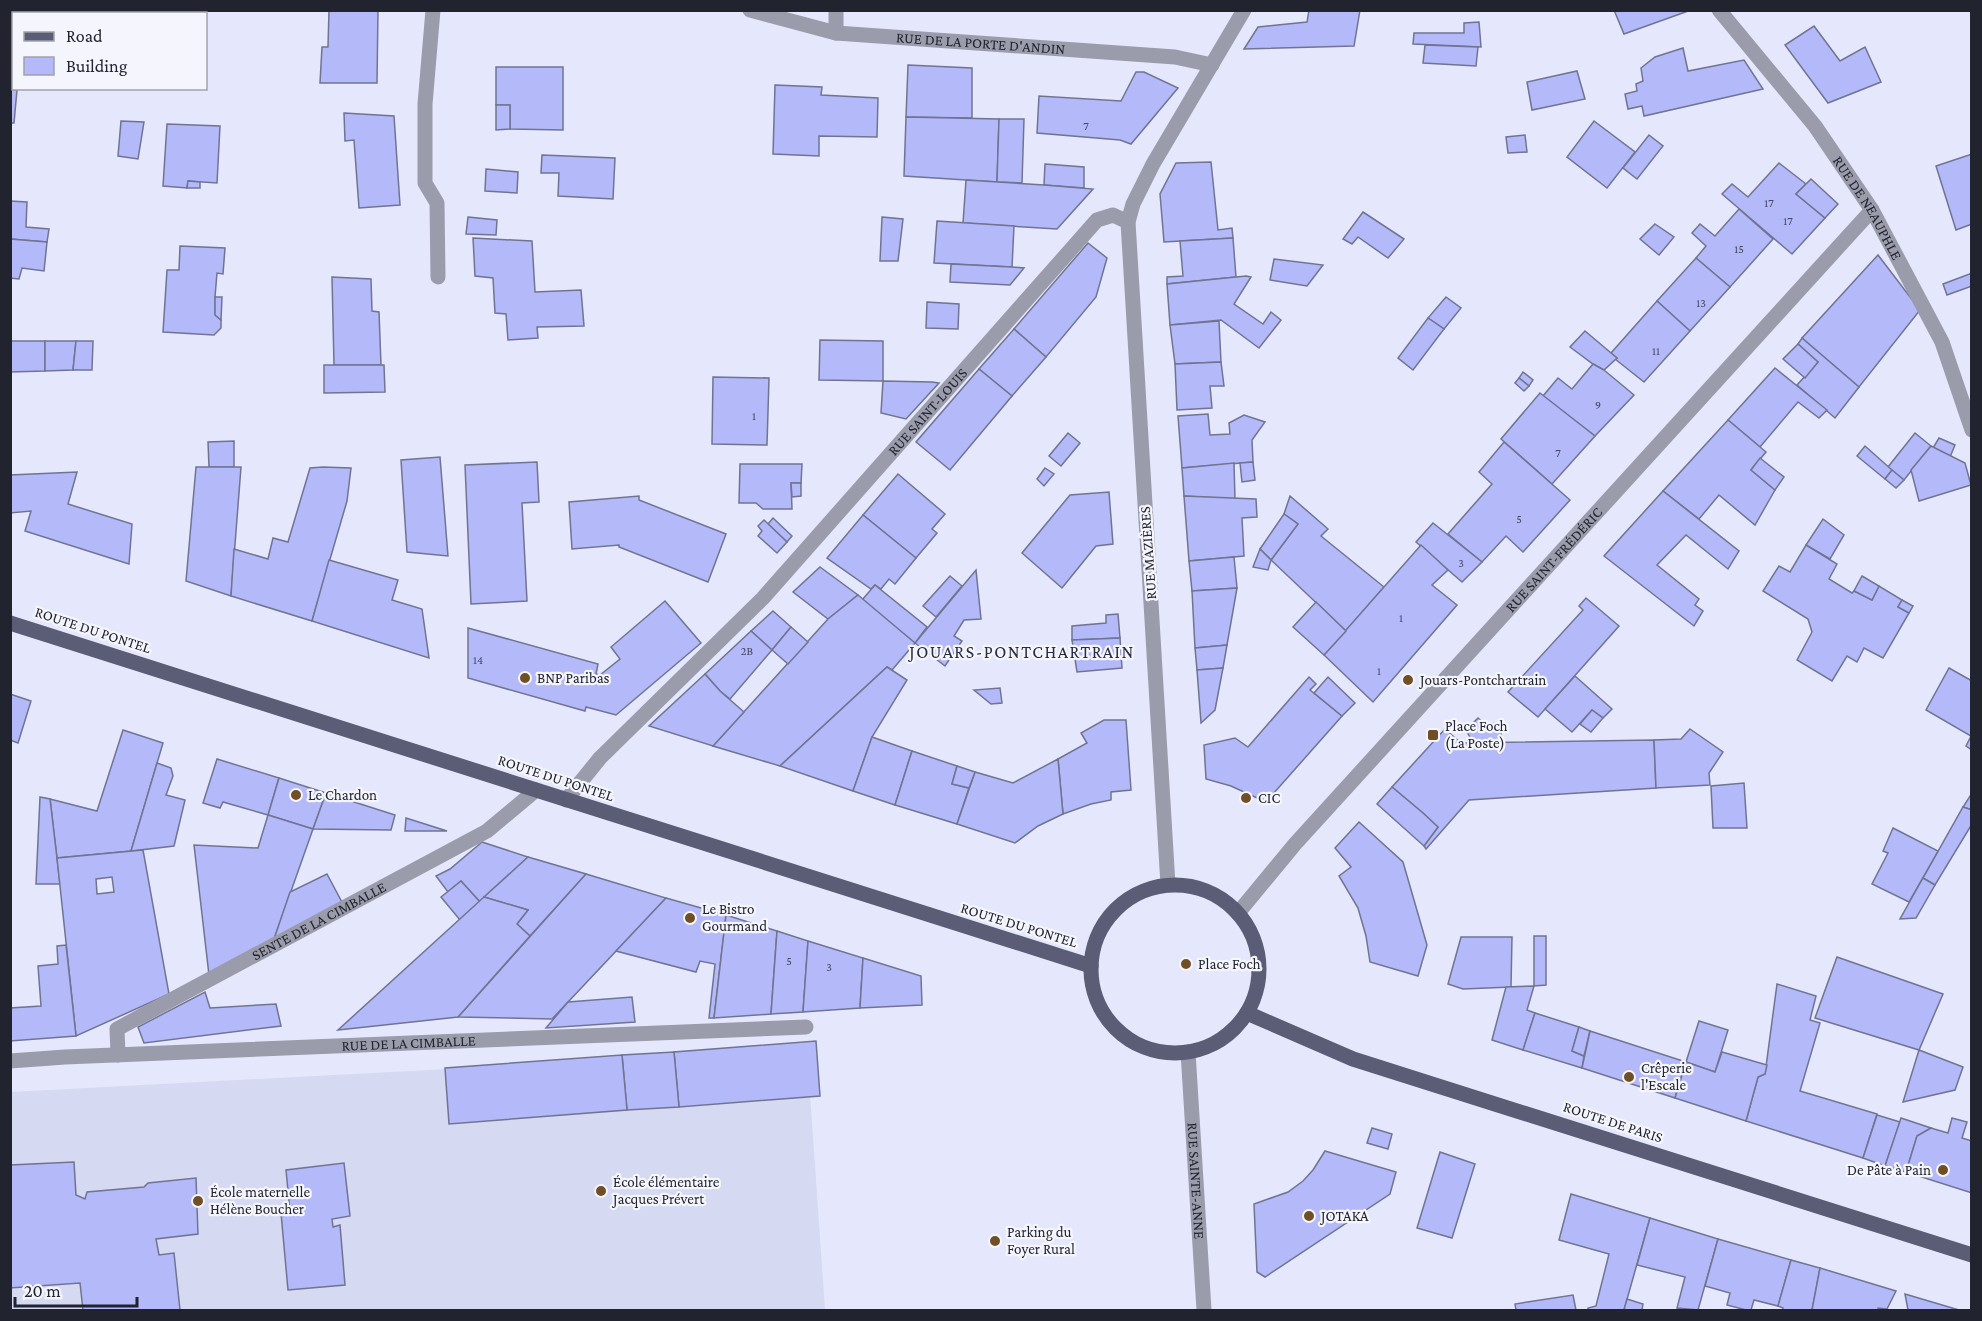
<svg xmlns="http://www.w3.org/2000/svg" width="1982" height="1321" font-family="'Crimson Pro',serif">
<rect width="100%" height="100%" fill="#e5e8fc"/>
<polygon fill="#d5d9f1" points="807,1050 825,1310 11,1310 11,1092"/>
<g fill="#b3b9f9" stroke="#707492" stroke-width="1.5" fill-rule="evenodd">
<rect x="133" y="10" width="43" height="4"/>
<polygon points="329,10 378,10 377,83 320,83 322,47 328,47"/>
<polygon points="1309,10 1360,10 1354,46 1244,49 1258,27 1307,22"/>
<polygon points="1614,10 1691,10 1624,34"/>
<polygon points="1479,22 1481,47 1413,44 1414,33 1464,33 1464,23"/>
<polygon points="1814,26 1840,61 1865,47 1881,82 1828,103 1785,45"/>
<polygon points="1425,45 1478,47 1476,66 1423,63"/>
<polygon points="1683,48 1688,71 1744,60 1763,89 1644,116 1642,106 1628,109 1625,94 1637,91 1636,84 1643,81 1641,68 1655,57"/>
<polygon points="908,65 972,68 972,118 906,117"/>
<polygon points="496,67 563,67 563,130 510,129 510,105 496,105"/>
<polygon points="1577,71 1585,99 1532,110 1527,82"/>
<polygon points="1136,72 1144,72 1178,88 1131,144 1120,140 1037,133 1039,96 1121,101"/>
<polygon points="775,85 822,87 821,95 878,98 877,137 819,136 819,156 773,154"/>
<polygon points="10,90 17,90 14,123 10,123"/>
<polygon points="496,105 510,105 510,129 496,130"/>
<polygon points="344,113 394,116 400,205 359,208 354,140 345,141"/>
<polygon points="906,117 999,119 997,182 904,176"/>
<polygon points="999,119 1024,119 1022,183 997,182"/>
<polygon points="121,121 144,122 138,159 118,156"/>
<polygon points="1594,121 1635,152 1607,188 1567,157"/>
<polygon points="167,124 220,126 217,183 188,181 187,188 163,186"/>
<polygon points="1525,135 1527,152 1508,153 1506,137"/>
<polygon points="1649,135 1663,146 1637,179 1623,168"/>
<polygon points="1972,154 1972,224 1956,230 1936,166"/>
<polygon points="542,155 615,158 613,199 558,196 559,173 541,173"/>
<polygon points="1211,162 1218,230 1232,228 1233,238 1164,242 1160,194 1176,163"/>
<polygon points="1779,163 1806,184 1796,194 1825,218 1792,254 1722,194 1732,184 1748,197"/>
<polygon points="1045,164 1084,167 1084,188 1044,185"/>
<polygon points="486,169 518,172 517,193 485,191"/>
<polygon points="1811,179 1838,204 1825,218 1796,194"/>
<polygon points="966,180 1044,185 1093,189 1057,229 963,223"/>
<polygon points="188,181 200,182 200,188 187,188"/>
<polygon points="10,201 27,202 26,227 49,229 47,242 10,239"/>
<polygon points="1739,209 1773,239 1730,287 1696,258 1706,246 1692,233 1700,224 1715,236"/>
<polygon points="1363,212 1404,239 1388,258 1358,237 1352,244 1343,239"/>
<polygon points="468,217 497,220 496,235 466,234"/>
<polygon points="882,217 903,219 898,261 880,261"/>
<polygon points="937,221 1014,226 1012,267 934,263"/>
<polygon points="1655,224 1674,237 1659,255 1640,239"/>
<polygon points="473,238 532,241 535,292 581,290 584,326 537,327 538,338 508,340 506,314 495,313 493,278 475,276"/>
<polygon points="1233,238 1236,277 1167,284 1167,277 1183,276 1180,241"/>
<polygon points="10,239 47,242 44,271 22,268 19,279 10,278"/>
<polygon points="1088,243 1107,258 1096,297 1046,357 1014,329"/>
<polygon points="180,246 225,248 223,274 217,273 215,297 215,315 221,320 221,328 214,335 163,332 167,270 179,270"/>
<polygon points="1878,255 1920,310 1859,387 1802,338"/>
<polygon points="1696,258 1730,287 1690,331 1657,301"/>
<polygon points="1274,259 1323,265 1307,286 1270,280"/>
<polygon points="951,264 1012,267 1024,268 1010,285 950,282"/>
<polygon points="1972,273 1972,286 1947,295 1943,284"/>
<polygon points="1246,276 1251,277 1234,304 1263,324 1271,312 1281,320 1259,348 1221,320 1170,325 1167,284"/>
<polygon points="332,277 371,279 372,311 379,312 381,365 334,365"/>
<polygon points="215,297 222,297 221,320 215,315"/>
<polygon points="1446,297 1461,308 1444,329 1428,318"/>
<polygon points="1657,301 1690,331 1644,382 1615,359 1617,358 1611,353"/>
<polygon points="927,302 959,304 958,329 926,328"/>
<polygon points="1428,318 1444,329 1413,370 1398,358"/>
<polygon points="1219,321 1221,362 1175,364 1170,325"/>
<polygon points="1014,329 1046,357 1012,396 979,369"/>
<polygon points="1585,331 1617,358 1604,370 1593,364 1570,347"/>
<polygon points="1802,338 1859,387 1835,418 1797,385 1818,362 1798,344"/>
<polygon points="820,340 883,341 883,381 819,380"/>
<polygon points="10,341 45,341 45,371 10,372"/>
<polygon points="45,341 76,341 73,370 45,371"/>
<polygon points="76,341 93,341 92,370 73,370"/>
<polygon points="1798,344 1818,362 1805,378 1783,359"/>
<polygon points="1221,362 1224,386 1210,386 1212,408 1177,410 1175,364"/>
<polygon points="1593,364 1604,370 1634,395 1595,436 1543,396 1558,378 1572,389"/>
<polygon points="324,365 384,365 385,392 324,393"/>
<polygon points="1775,368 1827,410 1819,418 1798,402 1760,447 1728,420"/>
<polygon points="979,369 1012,396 950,470 916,442"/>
<polygon points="1523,372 1533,380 1529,386 1519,378"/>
<polygon points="713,377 769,378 767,445 712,444"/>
<polygon points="1519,378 1529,386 1524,391 1515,383"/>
<polygon points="883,381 932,382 939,383 906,419 881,413"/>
<polygon points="1540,393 1595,436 1552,484 1501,439"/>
<polygon points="1208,414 1210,435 1230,434 1229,423 1244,415 1265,422 1252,440 1253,462 1182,468 1178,416"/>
<polygon points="1728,420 1766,452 1751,470 1775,490 1755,525 1719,495 1699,519 1663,491"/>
<polygon points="1068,433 1080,443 1061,466 1049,456"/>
<polygon points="1915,433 1931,446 1904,480 1888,467"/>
<polygon points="1939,438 1955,445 1950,457 1933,448"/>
<polygon points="234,441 234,467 209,467 208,442"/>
<polygon points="1504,442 1570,500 1523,552 1506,536 1482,562 1448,534 1492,484 1479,472"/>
<polygon points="1865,446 1892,470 1885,479 1857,456"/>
<polygon points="1931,446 1965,463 1971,485 1919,501 1911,470"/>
<polygon points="440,457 448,556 407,552 401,460"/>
<polygon points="1760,458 1784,477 1775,490 1751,470"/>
<polygon points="537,462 539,502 522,503 527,601 471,604 465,465"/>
<polygon points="1253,462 1255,480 1242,482 1240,463"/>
<polygon points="1234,463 1235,499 1184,496 1182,468"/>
<polygon points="740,464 802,464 801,483 791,483 792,509 763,509 756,503 739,503"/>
<polygon points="196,467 241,467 231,596 186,581"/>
<polygon points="323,467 351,468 347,501 312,621 231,596 234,549 268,559 273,538 288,542 310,468"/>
<polygon points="1045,468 1054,474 1044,486 1037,479"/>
<polygon points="1892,470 1904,480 1896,488 1885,479"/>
<polygon points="77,472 68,504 132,524 129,564 25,531 31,511 10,513 10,475"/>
<polygon points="898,474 945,514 932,529 937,533 916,558 863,515"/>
<polygon points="791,483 801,483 801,496 792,497"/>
<polygon points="1663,491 1739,551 1728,569 1686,535 1657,565 1699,599 1695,605 1703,611 1694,626 1604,556"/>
<polygon points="1109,492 1113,544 1096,546 1062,588 1022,553 1070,495"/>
<polygon points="639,496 639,500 726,534 708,582 619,547 619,545 572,549 569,502"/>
<polygon points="1184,496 1256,499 1257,517 1242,518 1244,556 1189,561"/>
<polygon points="1290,496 1328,529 1321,536 1384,587 1346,631 1271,560 1298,524 1284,514"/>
<polygon points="1284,514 1298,524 1271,560 1260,549"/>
<polygon points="863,515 916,558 895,584 889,579 881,589 875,585 871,589 827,558"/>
<polygon points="773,518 792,536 787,542 768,524"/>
<polygon points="1823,519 1844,535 1830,559 1806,545"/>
<polygon points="764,520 787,542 777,553 758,536 762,531 758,526"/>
<polygon points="1433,523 1482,562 1462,582 1416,542"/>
<polygon points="1421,545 1448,570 1432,585 1457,605 1373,702 1324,655"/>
<polygon points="1806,545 1837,564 1829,579 1852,593 1854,591 1872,600 1879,586 1902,600 1898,607 1909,613 1883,658 1864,648 1857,662 1847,656 1832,681 1797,660 1812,632 1808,619 1763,591 1779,566 1790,572"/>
<polygon points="1260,549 1271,560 1268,570 1253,567"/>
<polygon points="1234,557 1237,588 1192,591 1189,561"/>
<polygon points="329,560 398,580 392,600 422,609 429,658 312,621"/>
<polygon points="820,567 858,595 828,619 793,592"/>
<polygon points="976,570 981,619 964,620 954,636 962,641 945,666 915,643"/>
<polygon points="950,576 962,586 936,617 923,606"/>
<polygon points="1862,576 1879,586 1872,600 1854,591"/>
<polygon points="875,585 927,627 915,643 862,600"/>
<polygon points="1237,588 1227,645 1195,648 1192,591"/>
<polygon points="858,595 915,643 892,670 887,667 780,766 713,746 828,619"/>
<polygon points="1586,598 1619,626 1538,717 1508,692 1583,610 1579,606"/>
<polygon points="1902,600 1913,606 1909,613 1898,607"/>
<polygon points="665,601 701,643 616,715 586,707 585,711 468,678 468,628 598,664 596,674 600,675 620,659 611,647"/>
<polygon points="1316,602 1346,631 1324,655 1293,627"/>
<polygon points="773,611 791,627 772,650 751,631"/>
<polygon points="1118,614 1120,638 1072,640 1072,626 1106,623 1106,615"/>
<polygon points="791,627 808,642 788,664 772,650"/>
<polygon points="751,631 772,650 730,699 720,691 705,674"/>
<polygon points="1120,638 1122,668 1077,672 1072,640"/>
<polygon points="1227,645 1223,668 1197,670 1195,648"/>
<polygon points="887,667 907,680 872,737 853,791 780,766"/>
<polygon points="1223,668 1215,710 1201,723 1197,670"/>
<polygon points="1949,668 1972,681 1972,750 1966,746 1971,736 1926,710"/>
<polygon points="705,674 720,691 744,712 713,746 649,726"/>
<polygon points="1575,676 1612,709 1603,718 1592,710 1572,732 1545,709"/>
<polygon points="1309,677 1316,684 1310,690 1342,716 1266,802 1231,786 1206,779 1204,745 1235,738 1248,747"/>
<polygon points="1328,677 1355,703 1342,716 1314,693"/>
<polygon points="1000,688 1002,703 991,704 974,690"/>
<polygon points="10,694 31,701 18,743 10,740"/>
<polygon points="1592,710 1603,718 1591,732 1580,724"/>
<polygon points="1478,718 1484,723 1501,724 1501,740 1472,741 1466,730"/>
<polygon points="1104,720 1126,720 1131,790 1111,792 1111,800 1091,804 1063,814 1058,759 1087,743 1081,733"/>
<polygon points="1445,729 1461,743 1654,740 1656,788 1469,800 1426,849 1424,846 1438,827 1423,813 1392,787"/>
<polygon points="1690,729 1723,752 1709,773 1710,785 1656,788 1654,740 1681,739"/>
<polygon points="123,730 163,743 131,851 57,858 50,799 97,811"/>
<polygon points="872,737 912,751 895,805 853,791"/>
<polygon points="912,751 957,766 952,784 969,788 957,824 895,805"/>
<polygon points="217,759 279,778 268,815 223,802 220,808 203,803"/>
<polygon points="1058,759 1063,814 1038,826 1015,843 957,824 975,772 1013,783"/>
<polygon points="157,763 171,768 173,776 166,795 185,800 174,846 131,851"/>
<polygon points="957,766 975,772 969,788 952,784"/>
<polygon points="279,778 326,793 313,829 268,815"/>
<polygon points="1744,783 1747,828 1713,828 1711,786"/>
<polygon points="1392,787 1423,813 1438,827 1424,846 1377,804"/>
<polygon points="326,793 395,815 391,830 313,829"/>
<polygon points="1972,793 1972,810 1963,807"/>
<polygon points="40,797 50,799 60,884 36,884"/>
<polygon points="1963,807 1972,810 1972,824 1935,885 1923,878"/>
<polygon points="268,815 313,829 272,945 209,975 194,845 258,848"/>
<polygon points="406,818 447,831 405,831"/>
<polygon points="1359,822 1403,862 1427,945 1418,976 1370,962 1366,936 1358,908 1339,876 1351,867 1335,848"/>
<polygon points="1893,828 1938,851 1909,902 1872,884 1888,853 1883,851"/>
<polygon points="482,842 528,857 480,902 461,881 448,892 436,876 450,869"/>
<path d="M143 850 169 994 76 1036 57 858ZM112 877 114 892 97 894 96 879Z"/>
<polygon points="528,857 586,874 530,936 517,924 528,910 484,897"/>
<polygon points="327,874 344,906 272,945 290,892"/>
<polygon points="586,874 666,898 552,1019 458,1017"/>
<polygon points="1923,878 1935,885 1916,918 1900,919"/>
<polygon points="461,881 480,902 460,920 441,897"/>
<polygon points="484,897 528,910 517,924 530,936 458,1017 338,1030"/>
<polygon points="666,898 726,915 714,1018 709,1018 715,964 700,961 696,972 616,951"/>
<polygon points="726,915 777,931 771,1014 714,1018"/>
<polygon points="777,931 808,941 803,1012 771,1014"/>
<polygon points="1534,936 1546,936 1546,985 1534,986"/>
<polygon points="1461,937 1512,937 1511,987 1463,989 1448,984"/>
<polygon points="808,941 863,958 860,1008 803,1012"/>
<polygon points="66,945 76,1036 10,1041 10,1008 41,1006 38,966 58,964 57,946"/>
<polygon points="1837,957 1943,994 1919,1050 1815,1018"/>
<polygon points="863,958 921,976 922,1005 860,1008"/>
<polygon points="1777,984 1816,996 1810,1020 1820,1023 1800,1091 1877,1114 1863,1158 1746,1121 1758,1077 1765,1074"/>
<polygon points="1534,986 1527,1010 1535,1013 1523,1050 1492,1040 1506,987"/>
<polygon points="205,992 210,1008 276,1004 281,1026 144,1043 138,1027"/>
<polygon points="632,997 635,1022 546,1028 568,1002"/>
<polygon points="1535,1013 1579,1027 1572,1051 1584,1056 1582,1068 1523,1050"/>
<polygon points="1699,1021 1728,1030 1715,1072 1686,1062"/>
<polygon points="1579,1027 1590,1031 1584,1056 1572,1051"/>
<polygon points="1590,1031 1686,1062 1675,1098 1582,1068"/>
<polygon points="816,1041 820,1096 679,1107 674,1052"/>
<polygon points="1919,1050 1963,1067 1955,1090 1903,1102"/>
<polygon points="674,1052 679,1107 627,1110 622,1055"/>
<polygon points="1722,1052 1767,1065 1765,1074 1758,1077 1746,1121 1675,1098 1686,1062 1715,1072"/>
<polygon points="622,1055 627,1110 449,1124 445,1068"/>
<polygon points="1877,1115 1900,1122 1885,1166 1863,1158"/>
<polygon points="1901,1118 1931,1128 1917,1136 1906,1172 1885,1166"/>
<polygon points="1952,1118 1967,1122 1962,1138 1972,1141 1972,1193 1906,1172 1917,1136 1931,1128 1948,1133"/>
<polygon points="1372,1128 1392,1134 1388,1149 1367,1143"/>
<polygon points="1325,1151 1396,1172 1390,1194 1265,1277 1257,1272 1254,1204 1288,1192 1303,1181 1313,1170"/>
<polygon points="1440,1152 1475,1164 1452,1238 1417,1228"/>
<polygon points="74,1162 76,1195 85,1199 87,1192 144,1187 148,1183 196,1178 198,1234 156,1239 159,1255 174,1253 180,1310 83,1310 80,1283 10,1288 10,1165"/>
<polygon points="344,1163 350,1216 332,1219 333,1227 340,1225 345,1285 288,1290 281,1213 290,1212 286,1170"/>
<polygon points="1571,1194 1650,1218 1624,1310 1588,1310 1588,1308 1596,1306 1609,1254 1559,1240"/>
<polygon points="1650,1218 1718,1239 1698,1310 1677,1308 1685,1277 1637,1265"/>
<polygon points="1718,1239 1791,1260 1778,1306 1754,1300 1751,1310 1746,1310 1727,1305 1730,1293 1705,1286"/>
<polygon points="1791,1260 1820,1268 1812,1310 1783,1310 1783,1308 1778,1306"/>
<polygon points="1820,1268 1896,1291 1887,1309 1878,1308 1878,1310 1812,1310"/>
<polygon points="1905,1294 1959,1310 1908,1310"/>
<polygon points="1573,1295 1576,1310 1516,1310 1515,1304"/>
<polygon points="1627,1299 1643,1304 1642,1310 1624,1310"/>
</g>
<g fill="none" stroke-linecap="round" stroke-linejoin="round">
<g stroke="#9b9cab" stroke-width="15">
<polyline points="433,10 425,104 425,183 437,203 438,277"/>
<path id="s1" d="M750 10 836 33 1175 57 1212 65"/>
<path id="s2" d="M1719 10 1815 126 1872 210 1942 342 1972 430"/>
<polyline points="836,33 836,10"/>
<path id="s3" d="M566 800 600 758 763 598 1097 220 1113 215 1128 222"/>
<polyline points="1168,885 1128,222 1133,204 1153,164 1244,10"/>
<path id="s4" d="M1238 913 1295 844 1872 210"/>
<path id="s5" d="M1188 1052 1204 1310"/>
<path id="s6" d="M118 1055 117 1029 487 831 536 790"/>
<path id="s7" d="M10 1061 65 1057 806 1027"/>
</g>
<g stroke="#5b5d76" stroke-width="15">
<polyline points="10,623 1091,966"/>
<circle cx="1175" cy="969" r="84"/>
<polyline points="1247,1013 1353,1059 1972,1255"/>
</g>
</g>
<g fill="#704f26" stroke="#f5f6fd" stroke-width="2">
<circle cx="525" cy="678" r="6"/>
<circle cx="1408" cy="680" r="6"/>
<rect x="1427" y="729" width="12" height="12" rx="3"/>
<circle cx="296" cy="795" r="6"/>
<circle cx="1246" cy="798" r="6"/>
<circle cx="690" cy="918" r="6"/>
<circle cx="1186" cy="964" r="6"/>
<circle cx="1629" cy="1077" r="6"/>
<circle cx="1943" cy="1170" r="6"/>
<circle cx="601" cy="1191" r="6"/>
<circle cx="198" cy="1201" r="6"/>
<circle cx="1309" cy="1216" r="6"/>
<circle cx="995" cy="1241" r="6"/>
</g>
<g text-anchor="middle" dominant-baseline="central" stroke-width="4.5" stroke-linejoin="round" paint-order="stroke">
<g font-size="12" fill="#464862">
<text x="1086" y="126">7</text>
<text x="1769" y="203">17</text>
<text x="1788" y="221">17</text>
<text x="1739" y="249">15</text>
<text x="1701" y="303">13</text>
<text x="1656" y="351">11</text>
<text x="1598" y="405">9</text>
<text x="754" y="416">1</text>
<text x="1558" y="453">7</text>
<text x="1519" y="519">5</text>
<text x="1461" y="563">3</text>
<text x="1401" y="618">1</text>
<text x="747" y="651">2B</text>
<text x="478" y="660">14</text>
<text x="1379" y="671">1</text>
<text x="789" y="961">5</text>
<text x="829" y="967">3</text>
</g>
<g font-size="15" fill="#21232f" stroke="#f5f6fd">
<text stroke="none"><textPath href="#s1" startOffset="234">RUE DE LA PORTE D'ANDIN</textPath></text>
<text stroke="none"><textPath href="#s2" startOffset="248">RUE DE NEAUPHLE</textPath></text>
<text stroke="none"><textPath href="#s3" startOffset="531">RUE SAINT-LOUIS</textPath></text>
<text transform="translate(1148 553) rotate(-94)">RUE MAZIÈRES</text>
<text stroke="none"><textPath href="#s4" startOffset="474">RUE SAINT-FRÉDÉRIC</textPath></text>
<text transform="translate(93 630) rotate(18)">ROUTE DU PONTEL</text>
<text transform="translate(556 778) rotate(18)">ROUTE DU PONTEL</text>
<text stroke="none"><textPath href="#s6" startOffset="255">SENTE DE LA CIMBALLE</textPath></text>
<text transform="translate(1019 925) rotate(17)">ROUTE DU PONTEL</text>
<text stroke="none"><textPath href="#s7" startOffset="399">RUE DE LA CIMBALLE</textPath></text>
<text transform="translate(1613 1122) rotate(18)">ROUTE DE PARIS</text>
<text stroke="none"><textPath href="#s5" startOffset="129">RUE SAINTE-ANNE</textPath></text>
</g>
<g font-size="15" fill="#21232f" stroke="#f5f6fd" text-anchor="start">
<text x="537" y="678">BNP Paribas</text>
<text x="1420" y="680">Jouars-Pontchartrain</text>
<text x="1445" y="726">Place Foch<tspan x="1445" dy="17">(La Poste)</tspan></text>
<text x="308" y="795">Le Chardon</text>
<text x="1258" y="798">CIC</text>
<text x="702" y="909">Le Bistro<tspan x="702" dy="17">Gourmand</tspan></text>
<text x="1198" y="964">Place Foch</text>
<text x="1641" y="1068">Crêperie<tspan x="1641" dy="17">l'Escale</tspan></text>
<text x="1931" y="1170" text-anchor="end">De Pâte à Pain</text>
<text x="613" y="1182">École élémentaire<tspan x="613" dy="17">Jacques Prévert</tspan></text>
<text x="210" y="1192">École maternelle<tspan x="210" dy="17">Hélène Boucher</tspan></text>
<text x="1321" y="1216">JOTAKA</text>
<text x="1007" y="1232">Parking du<tspan x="1007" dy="17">Foyer Rural</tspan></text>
</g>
<g font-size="18" letter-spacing="1.5" fill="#2a2b45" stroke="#f5f6fd">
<text x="1022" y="652">JOUARS-PONTCHARTRAIN</text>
</g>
</g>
<rect width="1982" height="1321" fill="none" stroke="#21232f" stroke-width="24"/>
<rect x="12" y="12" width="195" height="78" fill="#f5f6fd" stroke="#a0a2ab" stroke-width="1.5"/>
<rect x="24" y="32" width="30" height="9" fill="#5b5d76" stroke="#a0a2ab" stroke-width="1.5"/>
<text x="66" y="42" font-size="18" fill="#21232f">Road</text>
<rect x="24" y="57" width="30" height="18" fill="#b3b9f9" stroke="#a0a2ab" stroke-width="1.5"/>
<text x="66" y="72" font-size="18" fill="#21232f">Building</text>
<path d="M15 1297v9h122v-9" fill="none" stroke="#21232f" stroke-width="3"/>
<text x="24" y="1297" font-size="18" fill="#21232f" stroke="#f5f6fd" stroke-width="4.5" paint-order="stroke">20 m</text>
</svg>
